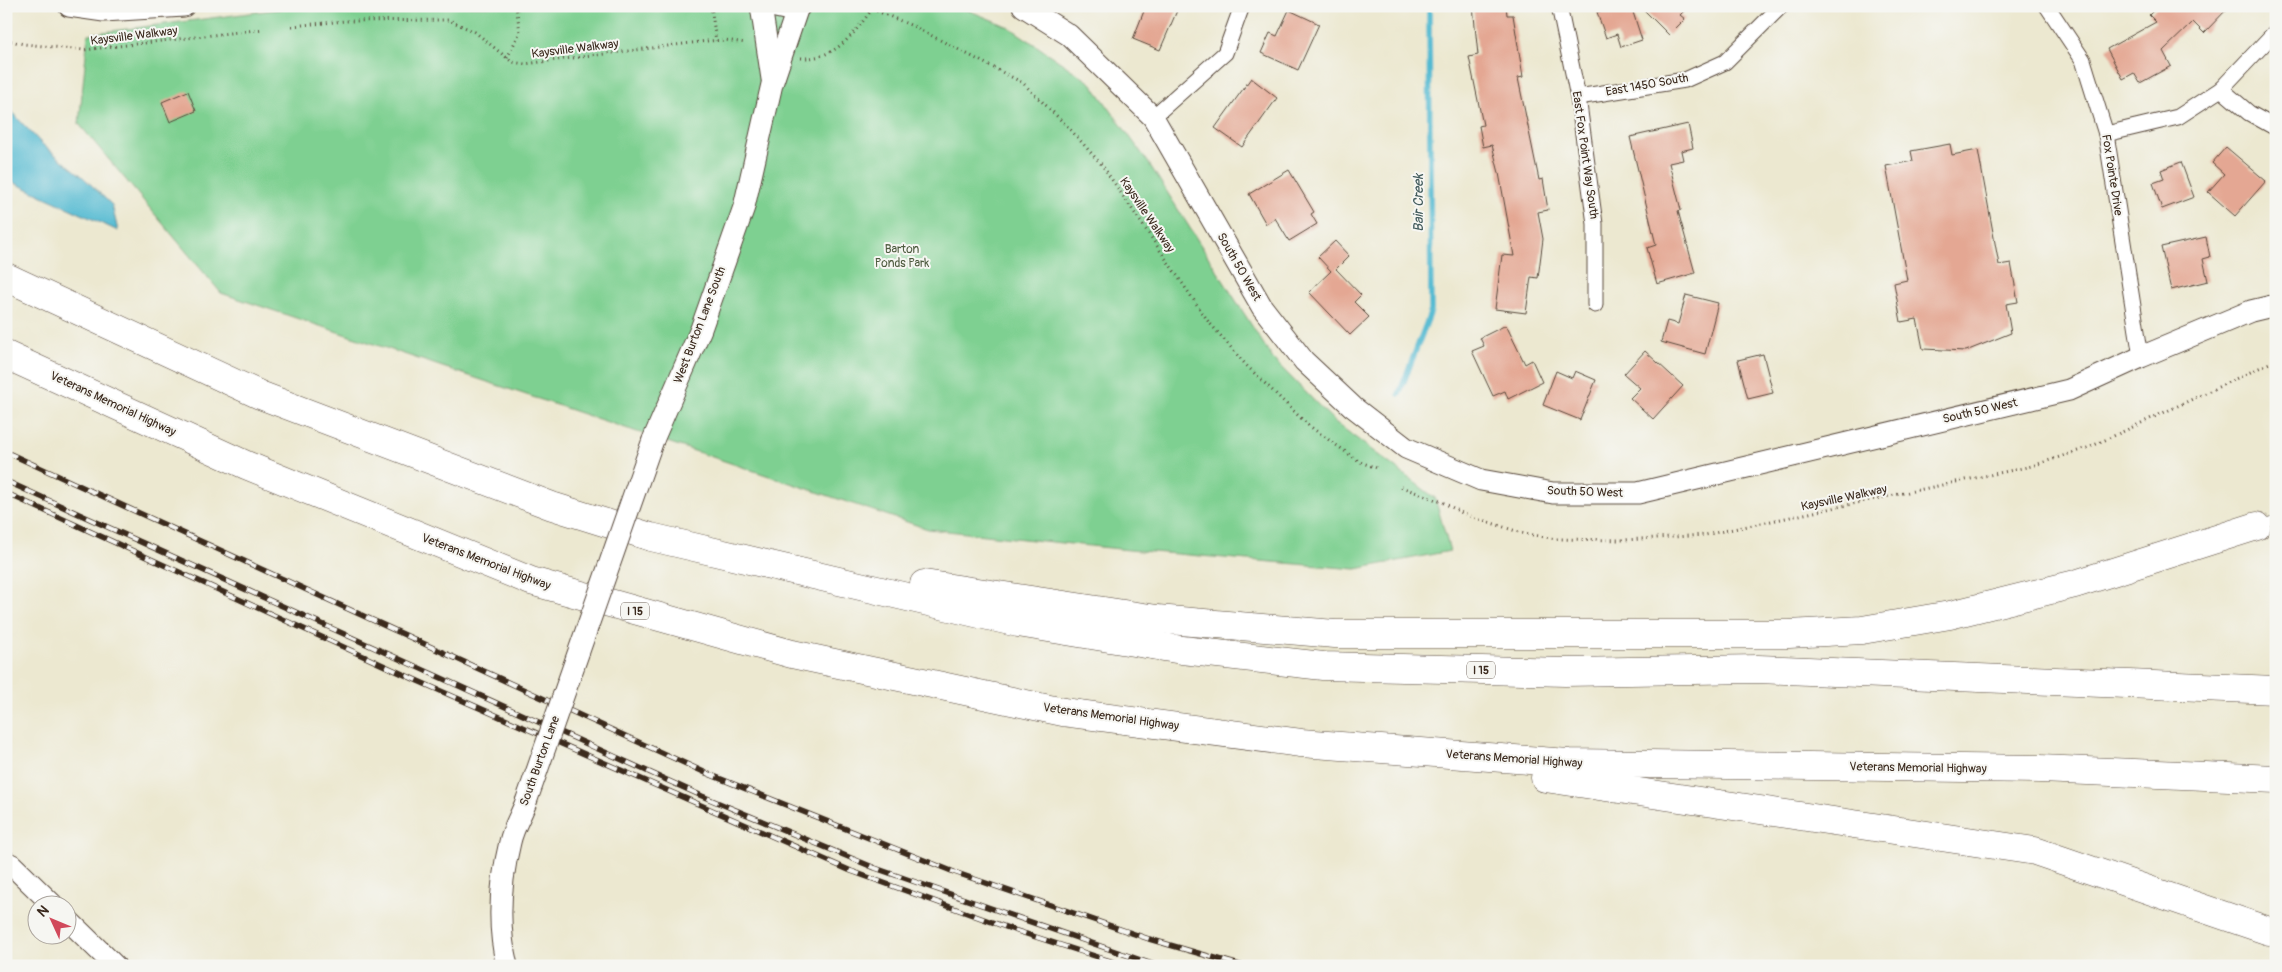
<svg xmlns="http://www.w3.org/2000/svg" width="2282" height="972" font-family="Pangolin,sans-serif">
<rect width="100%" height="100%" fill="#f6f6f2"/>
<filter id="ink" filterUnits="userSpaceOnUse"><feTurbulence type="fractalNoise" baseFrequency=".02" numOctaves="2"/><feDisplacementMap in="SourceGraphic" scale="10" xChannelSelector="R" yChannelSelector="G"/><feConvolveMatrix kernelMatrix="1 2 1 2 8 2 1 2 1" color-interpolation-filters="sRGB"/></filter>
<filter id="wash" filterUnits="userSpaceOnUse"><feTurbulence type="fractalNoise" baseFrequency=".0096" numOctaves="4" result="noise"/><feDisplacementMap in="SourceGraphic" scale="20" xChannelSelector="R" yChannelSelector="G"/><feGaussianBlur stdDeviation="1.12" result="paint"/><feColorMatrix in="noise" values="0 0 0 0 0 0 0 0 0 0 0 0 0 0 0 0 0 1.4 0 .05"/><feComposite in="paint" operator="in"/></filter>
<g filter="url(#wash)">
<rect width="100%" height="100%" fill="#ece8d0"/>
<polygon fill="#7ed091" stroke="#5c7d58" points="304,6 958,6 1009,27 1091,83 1148,162 1273,359 1335,422 1435,498 1450,551 1356,569 1129,550 928,529 221,293 79,124 88,34"/>
<polygon fill="#53bad1" stroke="#477278" points="6,106 42,144 82,176 112,205 118,231 6,179"/>
<g fill="none" stroke-linecap="round" stroke-linejoin="round">
<polyline stroke="#53bad1" stroke-width="5.5" points="1399,394 1431,311 1429,6"/>
</g>
<g id="blocks">
<g fill="#e4a793">
<polygon points="1146,6 1179,6 1160,50 1133,39"/>
<polygon points="1473,6 1506,6 1507,15 1513,15 1523,77 1518,78 1539,180 1543,179 1548,210 1538,212 1543,239 1538,278 1531,277 1526,313 1495,309 1502,255 1514,256 1499,173 1492,145 1483,147 1479,126 1483,125 1469,57 1478,55"/>
<polygon points="1615,6 1631,6 1642,40 1621,47 1617,34 1606,38 1597,12"/>
<polygon points="1640,6 1689,6 1680,15 1685,19 1669,35"/>
<polygon points="2158,6 2230,6 2204,33 2193,22 2163,51 2171,66 2140,83 2134,73 2123,79 2107,49 2156,22 2149,15"/>
<polygon points="1289,10 1319,24 1298,70 1261,53 1270,33 1277,36"/>
<polygon points="1251,78 1277,98 1242,147 1215,128"/>
<polygon points="188,91 196,111 170,122 162,102"/>
<polygon points="1688,124 1693,148 1681,151 1683,160 1669,163 1681,210 1678,211 1695,273 1657,284 1647,248 1656,245 1630,137"/>
<polygon points="1950,144 1952,155 1978,150 1999,265 2011,263 2018,302 2006,304 2011,333 1966,351 1923,349 1917,319 1901,322 1894,283 1907,280 1886,166 1913,161 1911,151"/>
<polygon points="2226,147 2266,181 2235,216 2208,192 2224,174 2212,163"/>
<polygon points="2181,162 2194,197 2162,209 2153,183 2164,179 2161,170"/>
<polygon points="1289,170 1314,212 1311,214 1317,224 1289,241 1275,218 1266,224 1249,194"/>
<polygon points="2206,237 2210,257 2203,259 2208,281 2171,290 2161,247"/>
<polygon points="1335,241 1349,256 1336,269 1361,295 1354,302 1369,317 1350,335 1309,292 1331,271 1318,257"/>
<polygon points="1686,295 1718,303 1705,354 1661,342 1667,321 1678,324"/>
<polygon points="1506,325 1525,364 1532,360 1542,382 1508,399 1505,391 1493,396 1472,351 1484,346 1480,338"/>
<polygon points="1645,351 1683,386 1653,419 1630,398 1640,388 1624,374"/>
<polygon points="1763,354 1773,393 1748,399 1738,360"/>
<polygon points="1556,371 1572,378 1575,371 1596,380 1580,420 1543,405"/>
</g>
</g>
</g>
<g filter="url(#ink)">
<use href="#blocks" fill-opacity="0" stroke="#564639" stroke-width="1"/>
<g fill="none" stroke-linecap="round" stroke-linejoin="round">
<g stroke="#564639" stroke-width="9">
<polyline id="lane" points="2261,525 2276,519"/>
</g>
<g stroke="#564639" stroke-width="17">
<g id="street">
<polyline points="1559,6 1578,97 1595,224 1595,305"/>
<polyline points="2047,6 2083,60 2106,134 2141,357"/>
<polyline points="2221,89 2249,113 2276,128"/>
<polyline points="1578,97 1685,80 1725,62 1781,6"/>
<polyline points="1153,117 1225,53 1242,6"/>
<polyline points="2106,134 2178,117 2221,89 2276,31"/>
</g>
</g>
<g stroke="#564639" stroke-width="23">
<g id="secondary">
<polyline points="69,6 104,11 184,6"/>
<polyline points="761,6 772,79"/>
<polyline points="771,6 785,9 800,6"/>
<polyline points="1023,6 1069,35 1153,117 1262,307 1304,361 1353,407 1406,448 1481,480 1553,493 1638,493 2069,390 2141,357 2251,311 2276,305"/>
<polyline points="653,440 701,329 744,207 772,84 798,7"/>
<polyline points="6,862 12,865 52,904"/>
<polyline points="68,920 115,966"/>
<path d="M507 966C497 925 500 883 510 842 513 828 521 815 526 802"/>
</g>
</g>
<g stroke="#564639" stroke-width="29">
<g id="highway">
<polyline points="6,277 260,395 552,506 651,537 1018,623 1182,650 1323,666 1565,672 1758,669 2276,690"/>
<polyline points="6,355 246,465 531,581 792,654 1063,712 1301,743 1569,763 2040,769 2276,779"/>
<polyline points="924,584 1157,619 1335,634 1789,634 1862,630 1950,615 2075,584 2257,526"/>
<polyline points="1545,778 2035,851 2269,931"/>
</g>
</g>
<g stroke="#564639" stroke-width="3" stroke-dasharray="1 4" stroke-linecap="butt">
<polyline points="711,6 716,41"/>
<polyline points="872,9 915,27 1023,83 1069,128 1102,165 1208,321 1246,365 1308,425 1360,462 1377,468"/>
<polyline points="292,26 345,21 449,20 475,32 512,62 525,64 707,41 725,40 746,43"/>
<polyline points="6,40 24,44 84,50 264,29"/>
<polyline points="507,58 520,32 516,6"/>
<path d="M801 58C835 60 854 34 872 9L871 6"/>
<polyline points="1401,487 1442,502 1464,514 1522,533 1556,539 1624,540 1705,535 2032,466 2090,447 2276,360"/>
</g>
<use href="#lane" stroke="#fff" stroke-width="8"/>
<use href="#street" stroke="#fff" stroke-width="15"/>
<use href="#secondary" stroke="#fff" stroke-width="21"/>
<use href="#highway" stroke="#fff" stroke-width="28"/>
<g stroke="#3b2a1e" stroke-width="5.5">
<g id="rail">
<polyline points="6,452 706,773 954,872 1149,939 1243,966"/>
<polyline points="6,481 702,796 875,868 1158,966"/>
<polyline points="6,493 418,681 851,871 1014,930 1126,966"/>
</g>
</g>
<use href="#rail" stroke="#f6f6f2" stroke-width="4" stroke-dasharray="11" stroke-linecap="butt"/>
<g stroke="#564639" stroke-width="23" stroke-linecap="butt">
<polyline id="secondary-bridge" points="526,802 653,440"/>
</g>
<use href="#secondary-bridge" stroke="#fff" stroke-width="21"/>
</g>
</g>
<g text-anchor="middle" dominant-baseline="central" stroke-width="4" stroke-linejoin="round" paint-order="stroke">
<g fill="#f6f6f2" stroke="#73675e" stroke-width="1">
<rect x="621" y="602.5" width="28" height="17" rx="4"/>
<rect x="1467" y="661.5" width="28" height="17" rx="4"/>
</g>
<g font-size="11" font-weight="bold" fill="#3b2a1e">
<text x="635" y="611">I 15</text>
<text x="1481" y="670">I 15</text>
</g>
<g font-size="12" fill="#3b2a1e" stroke="#f6f6f2">
<text transform="translate(134 36) rotate(-7)">Kaysville Walkway</text>
<text transform="translate(575 49) rotate(-7)">Kaysville Walkway</text>
<text transform="translate(1647 85) rotate(-10)">East 1450 South</text>
<text transform="translate(1585 155) rotate(82)">East Fox Point Way South</text>
<text transform="translate(2112 175) rotate(81)">Fox Pointe Drive</text>
<text transform="translate(1147 215) rotate(56)">Kaysville Walkway</text>
<text transform="translate(1239 267) rotate(60)">South 50 West</text>
<text transform="translate(700 325) rotate(-69)">West Burton Lane South</text>
<text transform="translate(113 404) rotate(25)">Veterans Memorial Highway</text>
<text transform="translate(1980 411) rotate(-13)">South 50 West</text>
<text transform="translate(1585 492) rotate(2)">South 50 West</text>
<text transform="translate(1844 498) rotate(-12)">Kaysville Walkway</text>
<text transform="translate(486 562) rotate(21)">Veterans Memorial Highway</text>
<text transform="translate(1111 717) rotate(8)">Veterans Memorial Highway</text>
<text transform="translate(1514 759) rotate(4)">Veterans Memorial Highway</text>
<text transform="translate(540 761) rotate(-70)">South Burton Lane</text>
<text transform="translate(1918 768) rotate(1)">Veterans Memorial Highway</text>
</g>
<g font-size="12" fill="#4f5c40" stroke="#f6f6f2">
<text x="902" y="249">Barton<tspan x="902" dy="14">Ponds Park</tspan></text>
</g>
<g font-size="14" font-style="italic" fill="#435c5d" stroke="#f6f6f2">
<text transform="translate(1418 203) rotate(-90)">Bair Creek</text>
</g>
</g>
<rect width="2282" height="972" fill="none" stroke="#f6f6f2" stroke-width="25"/>
<g transform="translate(52 920) rotate(314)"><circle r="24" fill="#f6f6f2" stroke="#aba49d"/>
<path d="M0-4L9 19L0 12L-9 19Z" fill="#d1495b"/>
<text y="-8" font-size="14" font-weight="bold" text-anchor="middle" fill="#3b2a1e">N</text>
</g>
</svg>
